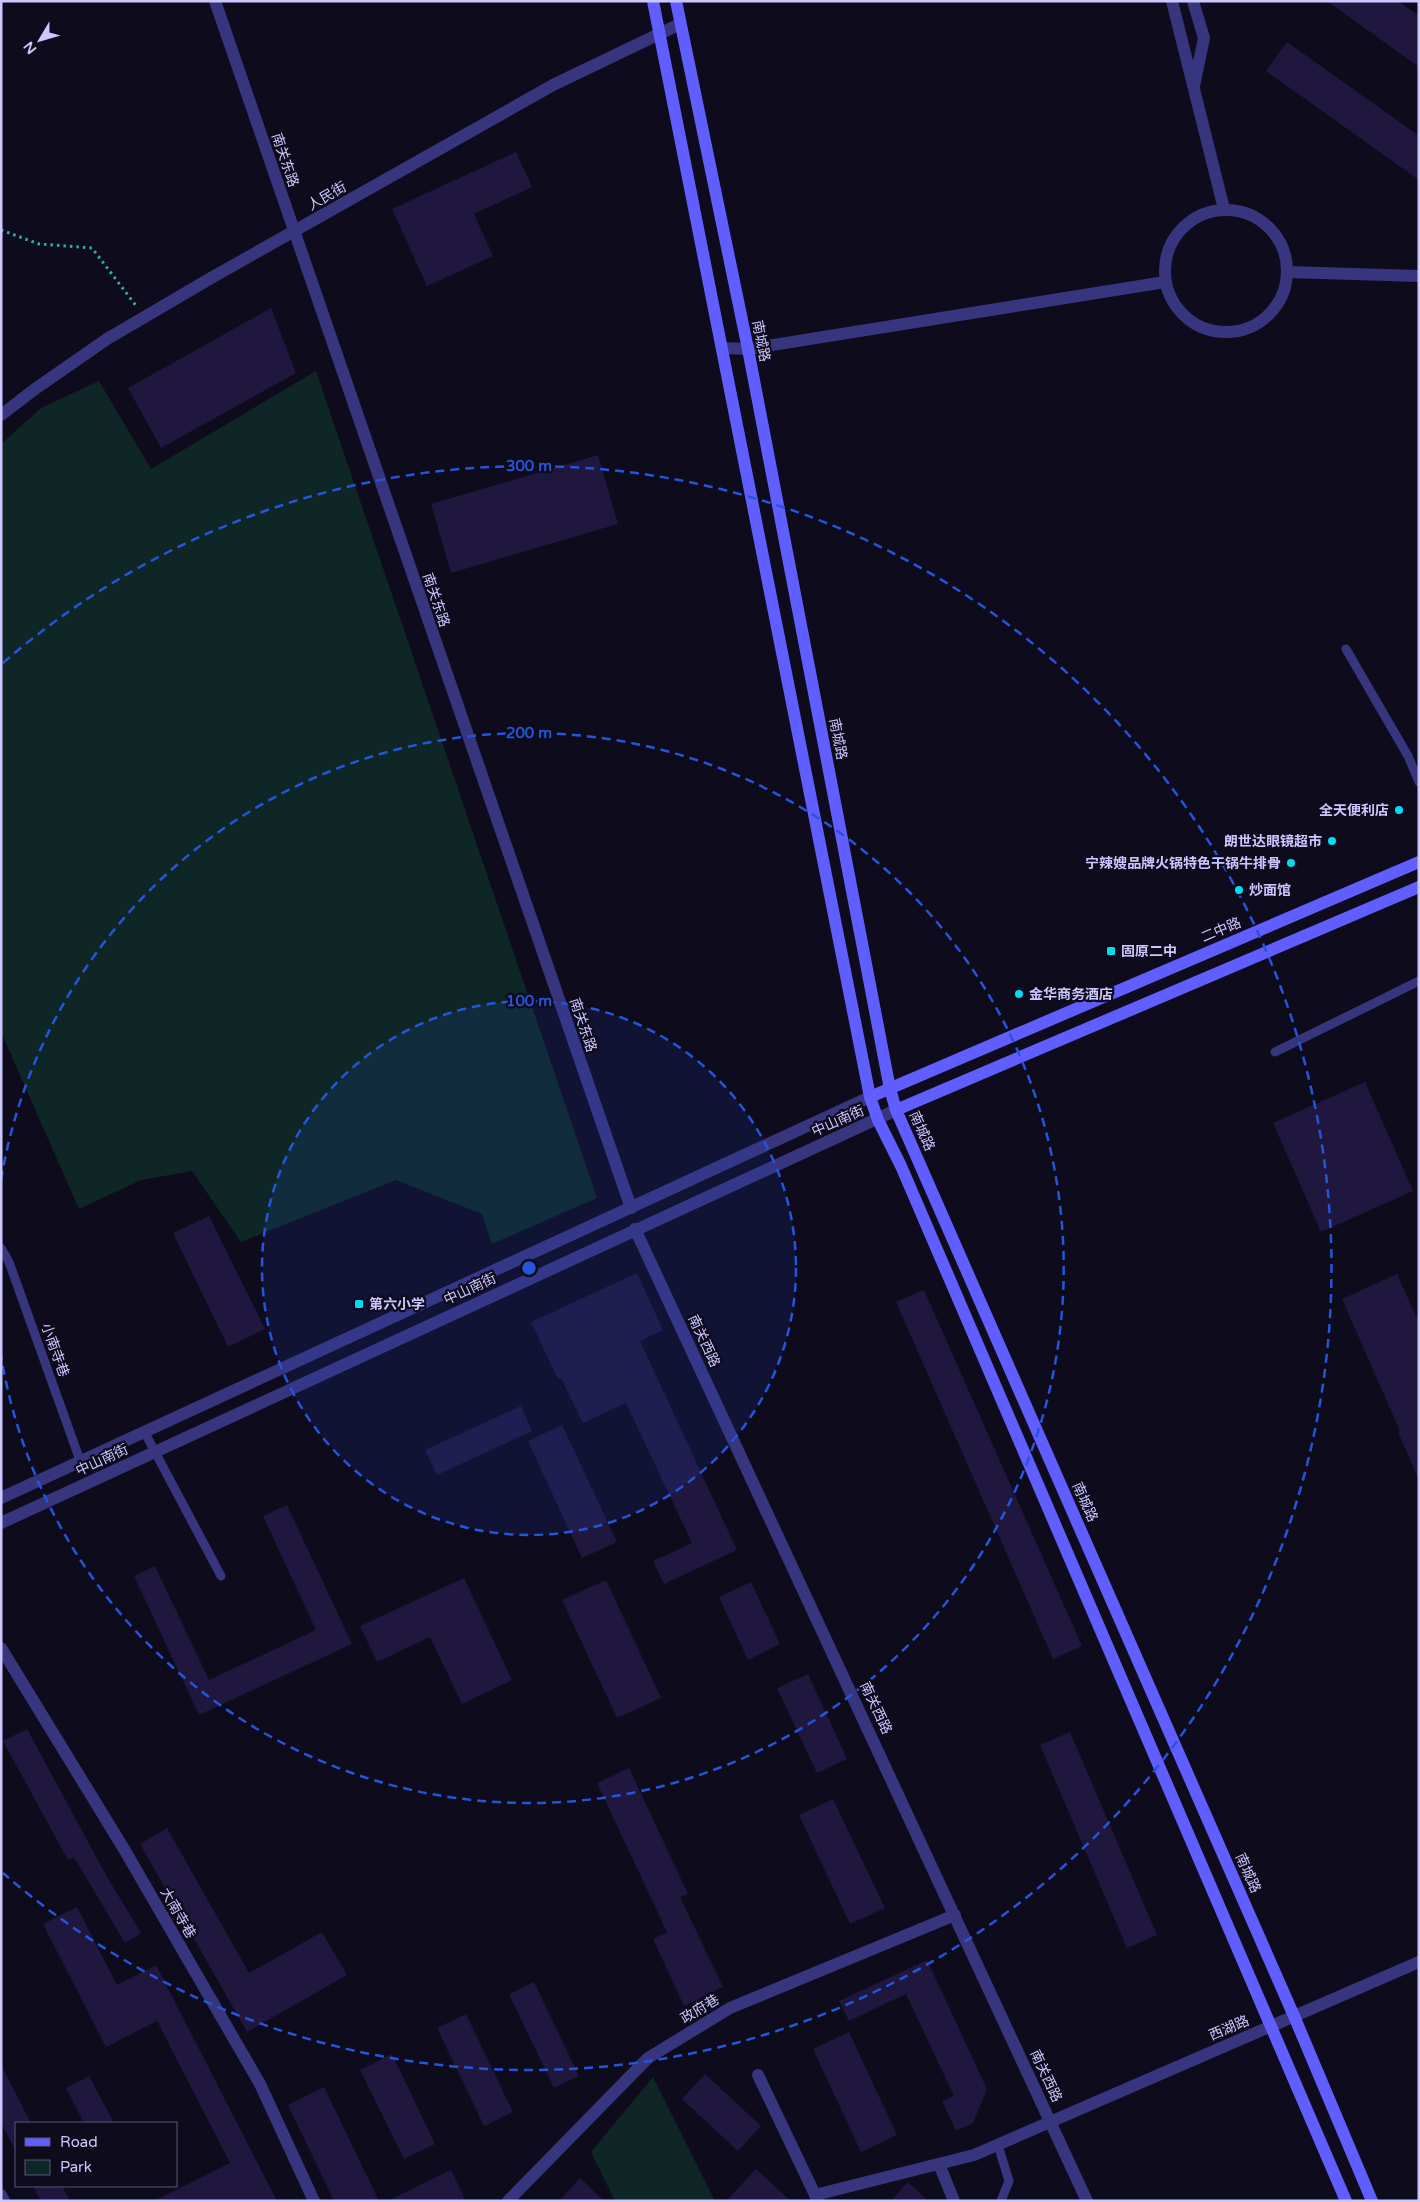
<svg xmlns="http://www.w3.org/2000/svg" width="1420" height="2202" font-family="'Varela Round','Noto Sans SC',sans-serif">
<rect width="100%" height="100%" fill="#0e0b1d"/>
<g fill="#0e2726">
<polygon points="316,371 597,1198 492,1244 482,1214 396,1180 241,1242 192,1171 141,1180 79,1209 1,1032 1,444 41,408 99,381 151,469"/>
<polygon points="653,2077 715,2201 615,2201 591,2152"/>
</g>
<g fill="#1f173e">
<polygon points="1327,1 1398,1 1419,16 1419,67"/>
<polygon points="1287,42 1419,136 1419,180 1266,71"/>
<polygon points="516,152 532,187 474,214 493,256 427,286 392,209"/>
<polygon points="271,308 296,373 161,448 128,388"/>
<polygon points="598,455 618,524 451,573 431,504"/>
<polygon points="1365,1082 1413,1191 1321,1232 1273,1123"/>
<polygon points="209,1216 265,1329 228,1347 173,1233"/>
<polygon points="637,1273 663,1330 640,1341 737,1550 664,1584 653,1561 692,1543 626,1403 583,1423 561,1378 558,1379 531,1322"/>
<polygon points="1397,1274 1419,1323 1419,1480 1398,1432 1400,1431 1342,1299"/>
<polygon points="924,1290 1082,1646 1053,1659 896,1302"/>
<polygon points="521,1406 532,1431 437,1475 425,1450"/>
<polygon points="562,1425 617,1542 582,1558 528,1441"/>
<polygon points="287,1505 352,1644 199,1715 134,1576 155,1566 209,1680 316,1630 263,1516"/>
<polygon points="464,1578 512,1680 462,1704 430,1637 377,1662 360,1626"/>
<polygon points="606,1580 661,1698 617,1718 562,1600"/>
<polygon points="751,1582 780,1644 748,1660 719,1597"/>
<polygon points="808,1674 847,1759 817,1773 777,1688"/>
<polygon points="27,1729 107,1877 141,1933 125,1943 74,1857 68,1860 3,1741"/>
<polygon points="1070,1732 1157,1935 1127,1948 1040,1745"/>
<polygon points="629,1768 688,1894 680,1897 723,1987 684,2006 653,1939 667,1932 597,1783"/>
<polygon points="833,1799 885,1908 850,1924 799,1815"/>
<polygon points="167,1828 249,1973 322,1932 347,1975 247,2032 140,1844"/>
<polygon points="77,1907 117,1985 156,1965 277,2201 154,2201 230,2163 157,2021 106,2047 43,1924"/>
<polygon points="927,1960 987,2089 973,2123 956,2131 942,2101 954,2096 906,1994 849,2021 839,2001"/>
<polygon points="534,1982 579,2076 554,2088 509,1994"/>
<polygon points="466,2014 513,2112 484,2126 437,2028"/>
<polygon points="849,2032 897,2135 861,2152 813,2049"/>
<polygon points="392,2054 435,2144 404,2159 360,2070"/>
<polygon points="1,2065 31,2123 16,2123 16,2152 1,2122"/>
<polygon points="705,2074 761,2126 738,2151 682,2099"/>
<polygon points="89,2076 114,2123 84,2123 66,2088"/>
<polygon points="324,2087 379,2201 334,2201 288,2105"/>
<polygon points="756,2169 791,2201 726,2201"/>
<polygon points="451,2170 466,2201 387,2201"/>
<polygon points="580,2178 604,2201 559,2201"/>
<polygon points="908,2182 928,2201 891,2201"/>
<polygon points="33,2186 62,2186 70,2201 41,2201"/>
</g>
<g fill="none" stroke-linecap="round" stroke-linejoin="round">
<polyline stroke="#2bafa6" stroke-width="3" stroke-dasharray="2.5 4" stroke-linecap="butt" points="1,230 39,244 92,248 137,307"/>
<g stroke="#37357d" stroke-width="9">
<polyline points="1346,649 1408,756 1419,782"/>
<polyline points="1275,1052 1419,981"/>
<polyline points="1,1248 9,1262 81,1463"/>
<polyline points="145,1433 221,1576"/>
<polyline points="998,2145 1009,2181 1001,2201"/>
</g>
<g stroke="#37357d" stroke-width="12">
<polyline points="215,1 631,1208"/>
<polyline points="1172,1 1224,209"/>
<polyline points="1193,1 1204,38 1194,86"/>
<circle cx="1226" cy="271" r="61"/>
<polyline points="1288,272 1419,276"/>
<polyline points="723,348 748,349 1165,282"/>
<polyline points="635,1229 1087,2201"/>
<polyline points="1,1648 124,1849 260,2084 314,2201"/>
<polyline points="758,2075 818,2201"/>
<polyline points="939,2164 954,2201"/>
<polyline points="815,2195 974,2155 1419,1962"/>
<polyline points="508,2201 648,2058 730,2008 955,1915"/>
</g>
<g stroke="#37357d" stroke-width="12">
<polyline points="1,415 35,389 107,339 211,278 553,85 680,24"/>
<polyline points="1,1498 870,1097"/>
<polyline points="1,1523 896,1110"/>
<polyline points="1,2195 4,2201"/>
</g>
<g stroke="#605eff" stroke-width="12">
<polyline points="653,1 870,1097 878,1120 901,1166 1346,2201"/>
<polyline points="676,1 748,349 890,1089 896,1110 1294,2016 1372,2201"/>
<polyline points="870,1097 1419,862"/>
<polyline points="896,1110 1419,887"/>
</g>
</g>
<circle cx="529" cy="1268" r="267" fill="#2654da" fill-opacity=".12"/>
<g fill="none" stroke="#2654da" stroke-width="2.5" stroke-dasharray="9 6">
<circle cx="529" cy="1268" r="267"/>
<path d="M1 1180A535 535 0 1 1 1 1356"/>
<path d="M3 663A802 802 0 1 1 3 1873"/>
</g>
<g fill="#00ddf2" stroke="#0e0b1d" stroke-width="2">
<circle cx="1399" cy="810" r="5"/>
<circle cx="1332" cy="841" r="5"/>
<circle cx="1291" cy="863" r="5"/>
<circle cx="1239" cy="890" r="5"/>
<rect x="1106" y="946" width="10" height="10" rx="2.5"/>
<circle cx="1019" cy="994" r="5"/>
<rect x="354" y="1299" width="10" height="10" rx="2.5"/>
</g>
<g text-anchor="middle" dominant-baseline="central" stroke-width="4.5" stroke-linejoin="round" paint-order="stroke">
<g font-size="14" fill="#cdc7ff" stroke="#0e0b1d">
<text transform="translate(285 160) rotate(71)">南关东路</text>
<text transform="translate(327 196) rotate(-30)">人民街</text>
<text transform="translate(761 341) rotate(79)">南城路</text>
<text transform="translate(436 600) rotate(71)">南关东路</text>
<text transform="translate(838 739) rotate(79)">南城路</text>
<text transform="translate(1221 930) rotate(-23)">二中路</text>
<text transform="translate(583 1025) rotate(71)">南关东路</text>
<text transform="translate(838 1121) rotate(-24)">中山南街</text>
<text transform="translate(922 1131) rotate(66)">南城路</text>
<text transform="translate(470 1289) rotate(-25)">中山南街</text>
<text transform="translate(704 1341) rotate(65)">南关西路</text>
<text transform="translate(55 1350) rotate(70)">小南寺巷</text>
<text transform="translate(102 1460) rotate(-25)">中山南街</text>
<text transform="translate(1085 1502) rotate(66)">南城路</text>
<text transform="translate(876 1708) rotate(65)">南关西路</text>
<text transform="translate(1248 1873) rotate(66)">南城路</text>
<text transform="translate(178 1913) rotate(60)">大南寺巷</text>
<text transform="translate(700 2009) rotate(-31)">政府巷</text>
<text transform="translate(1229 2028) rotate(-23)">西湖路</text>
<text transform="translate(1046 2076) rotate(65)">南关西路</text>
</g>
<g font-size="14" font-weight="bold" fill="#cdc7ff" stroke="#0e0b1d" text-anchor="start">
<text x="1389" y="810" text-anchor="end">全天便利店</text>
<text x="1322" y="841" text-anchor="end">朗世达眼镜超市</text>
<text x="1281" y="863" text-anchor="end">宁辣嫂品牌火锅特色干锅牛排骨</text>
<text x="1249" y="890">炒面馆</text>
<text x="1121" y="951">固原二中</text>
<text x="1029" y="994">金华商务酒店</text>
<text x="369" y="1304">第六小学</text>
</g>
</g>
<circle cx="529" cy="1268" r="8" fill="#2654da" stroke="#0e0b1d" stroke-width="2.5"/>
<g font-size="15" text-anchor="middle" font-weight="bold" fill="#2654da" stroke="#0e0b1d" stroke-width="4.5" stroke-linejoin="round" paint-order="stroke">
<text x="529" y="471">300 m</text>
<text x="529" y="738">200 m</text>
<text x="529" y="1006">100 m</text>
</g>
<rect width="1420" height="2202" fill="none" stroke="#cdc7ff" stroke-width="5"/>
<rect x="15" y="2122" width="162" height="65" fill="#0e0b1d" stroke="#5a5677"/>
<rect x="25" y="2138" width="25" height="8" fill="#605eff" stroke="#5a5677"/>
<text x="60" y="2147" font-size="15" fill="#cdc7ff">Road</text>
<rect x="25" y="2160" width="25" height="15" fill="#0e2726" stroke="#5a5677"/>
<text x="60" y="2172" font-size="15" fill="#cdc7ff">Park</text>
<g transform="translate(40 40) rotate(232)" stroke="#0e0b1d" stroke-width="4" paint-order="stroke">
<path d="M0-4L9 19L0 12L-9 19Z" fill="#cdc7ff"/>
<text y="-8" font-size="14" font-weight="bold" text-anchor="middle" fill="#cdc7ff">N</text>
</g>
</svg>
